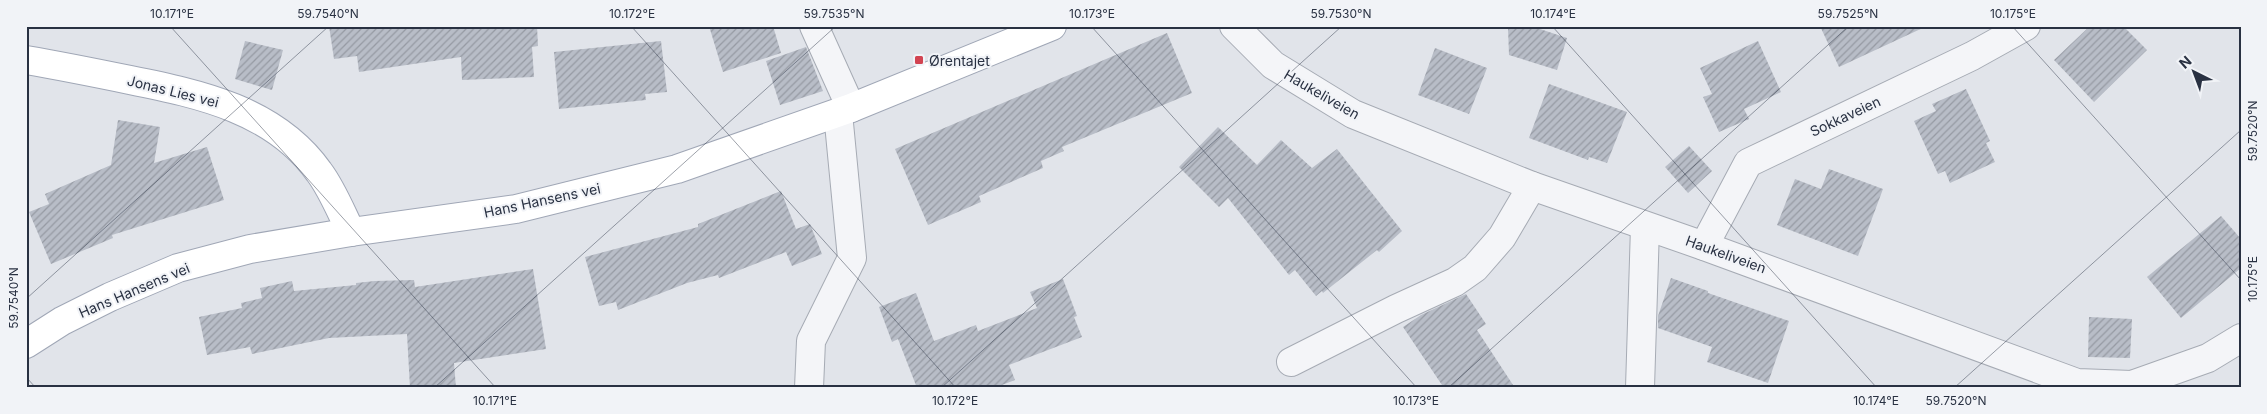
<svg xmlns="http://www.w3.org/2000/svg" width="2267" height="414" font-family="Inter,sans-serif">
<defs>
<pattern id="building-hatch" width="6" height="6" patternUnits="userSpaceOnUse" patternTransform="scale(1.25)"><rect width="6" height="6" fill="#b8bdc7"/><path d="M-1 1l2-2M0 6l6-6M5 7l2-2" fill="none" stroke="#969aa3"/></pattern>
</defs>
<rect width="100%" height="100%" fill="#e1e4ea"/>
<g fill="url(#building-hatch)">
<polygon points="329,26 537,26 538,46 532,47 534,77 462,80 461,57 359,72 357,56 334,59"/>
<polygon points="709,26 773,26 781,53 723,72"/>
<polygon points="1820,26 1927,26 1839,67"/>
<polygon points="2090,26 2123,26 2147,50 2094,102 2054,60"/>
<polygon points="1534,27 1567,38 1557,70 1509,55 1508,28"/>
<polygon points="1167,33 1192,93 1062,147 1064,151 1041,161 1043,168 979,196 981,202 928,225 895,149"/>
<polygon points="245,41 283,50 272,90 235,79"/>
<polygon points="661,41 667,92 645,94 646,100 559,109 554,52"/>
<polygon points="1758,41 1781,92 1744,109 1749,119 1719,132 1703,97 1712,94 1700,68"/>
<polygon points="806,47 823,91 780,105 766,61"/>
<polygon points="1435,48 1487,68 1469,114 1418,95"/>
<polygon points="1549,84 1627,112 1607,163 1589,157 1588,160 1529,138"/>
<polygon points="1966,89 1990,141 1986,143 1995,162 1950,183 1945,171 1938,174 1914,121 1936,111 1932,104"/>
<polygon points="118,120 160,127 154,163 207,147 224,200 112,235 113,238 51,264 29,212 49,204 45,194 111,165"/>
<polygon points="1218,127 1257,165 1281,140 1312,168 1337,149 1402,231 1379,252 1377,250 1323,293 1322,291 1316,296 1295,270 1289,275 1228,198 1219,207 1179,167"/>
<polygon points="1689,146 1712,171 1688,193 1665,167"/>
<polygon points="1829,169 1883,189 1858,256 1777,225 1795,179 1821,189"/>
<polygon points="781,191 796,229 810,224 822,254 792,266 786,252 719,278 718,275 687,283 618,310 616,302 599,306 585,257 698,227 698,224"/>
<polygon points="2221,216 2241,239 2241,268 2181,318 2147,277"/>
<polygon points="533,269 546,349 454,363 456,388 410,388 407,334 329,338 252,354 250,347 207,355 199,317 242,308 241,303 262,298 260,288 292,281 294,291 356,285 356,283 375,281 414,280 415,287"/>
<polygon points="1671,278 1708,291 1708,293 1789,321 1768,383 1707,362 1712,347 1658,328 1658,316"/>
<polygon points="1063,279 1077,316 1074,317 1082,337 1009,365 1015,380 994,388 917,388 898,339 892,342 879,307 916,293 934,341 976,325 978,331 1037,308 1030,292"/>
<polygon points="1466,294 1486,324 1477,330 1515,388 1444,388 1403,327 1421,315"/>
<polygon points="2089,317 2132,319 2130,358 2088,357"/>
</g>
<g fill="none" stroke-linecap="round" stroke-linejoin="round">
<g stroke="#a6abb4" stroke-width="30">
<g id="minor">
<polyline points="814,26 851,108"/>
<polyline points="1234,26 1273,65 1353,114 1532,186 1704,246 2077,383 2132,385 2208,358 2241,338"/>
<polyline points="1704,246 1748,163 1972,56 2026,26"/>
<polyline points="1291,362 1396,309 1455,282 1475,268 1502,237 1532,186"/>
<polyline points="809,388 811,341 852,258 838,113"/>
<polyline points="1640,388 1645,227"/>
</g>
</g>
<g stroke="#a0a7b6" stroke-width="30">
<g id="major">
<path d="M26 60C61 66 96 73 130 80 200 94 275 110 319 172 332 189 341 212 351 232"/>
<polyline points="26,344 62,321 110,297 178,268 250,249 351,232 516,209 677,169 851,108 1052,26"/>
</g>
</g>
<use href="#minor" stroke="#f4f5f8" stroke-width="28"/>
<use href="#major" stroke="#fff" stroke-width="28"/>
</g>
<path fill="none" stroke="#293142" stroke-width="1" stroke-opacity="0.45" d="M170 26 496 388M631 26 956 388M1091 26 1417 388M1552 26 1877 388M2012 26 2241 280M26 299 329 26M26 377 36 388M434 388 836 26M941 388 1342 26M1448 388 1849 26M1954 388 2241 130"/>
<rect fill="#d24351" stroke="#f1f3f7" stroke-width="2" x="914" y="55" width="10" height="10" rx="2.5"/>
<g text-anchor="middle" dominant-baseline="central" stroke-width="4" stroke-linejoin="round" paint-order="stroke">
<g font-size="14" fill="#293142" stroke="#f1f3f7" text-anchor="start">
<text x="929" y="60">Ørentajet</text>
</g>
<g font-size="14" fill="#293142" stroke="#f1f3f7">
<text transform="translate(173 91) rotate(14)">Jonas Lies vei</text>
<text transform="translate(1322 94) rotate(30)">Haukeliveien</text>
<text transform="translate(1845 116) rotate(-25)">Sokkaveien</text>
<text transform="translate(542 200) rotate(-12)">Hans Hansens vei</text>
<text transform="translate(1726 254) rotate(20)">Haukeliveien</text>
<text transform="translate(134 290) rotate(-23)">Hans Hansens vei</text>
</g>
</g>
<rect width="2267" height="414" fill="none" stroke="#f1f3f7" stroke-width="55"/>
<g transform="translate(2194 72) rotate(318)" stroke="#f1f3f7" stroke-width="4" paint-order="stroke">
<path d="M0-4L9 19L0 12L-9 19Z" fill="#293142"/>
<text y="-8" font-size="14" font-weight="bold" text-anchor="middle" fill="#293142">N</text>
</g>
<rect x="28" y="28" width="2212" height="358" fill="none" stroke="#293142" stroke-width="2"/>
<g font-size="12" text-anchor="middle" fill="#293142">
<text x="172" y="18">10.171°E</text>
<text x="328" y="18">59.7540°N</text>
<text x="632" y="18">10.172°E</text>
<text x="834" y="18">59.7535°N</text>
<text x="1092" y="18">10.173°E</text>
<text x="1341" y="18">59.7530°N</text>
<text x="1553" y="18">10.174°E</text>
<text x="1848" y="18">59.7525°N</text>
<text x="2013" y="18">10.175°E</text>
<text transform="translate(2253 131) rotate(-90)" y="4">59.7520°N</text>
<text transform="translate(2253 279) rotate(-90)" y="4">10.175°E</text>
<text transform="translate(14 298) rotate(-90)" y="4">59.7540°N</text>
<text x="495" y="405">10.171°E</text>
<text x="955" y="405">10.172°E</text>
<text x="1416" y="405">10.173°E</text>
<text x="1876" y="405">10.174°E</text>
<text x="1956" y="405">59.7520°N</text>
</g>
</svg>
